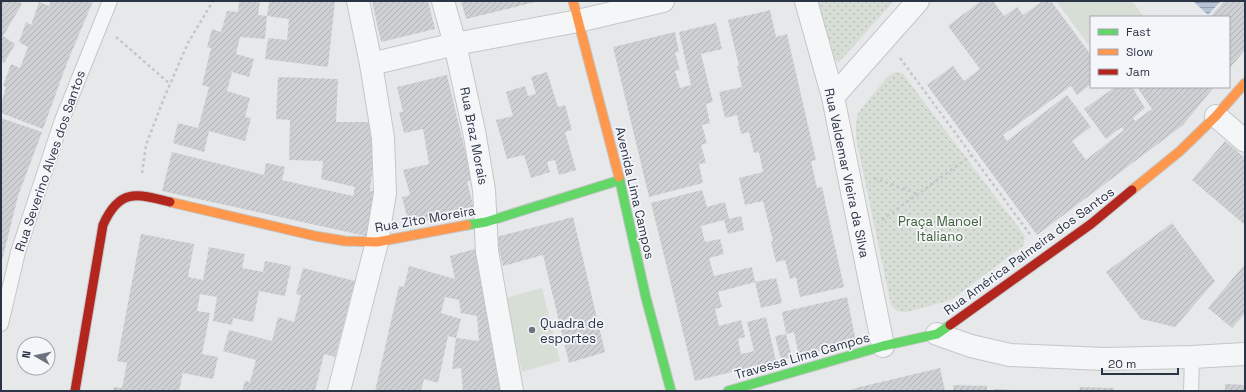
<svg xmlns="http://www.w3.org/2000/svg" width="1246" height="392" font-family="'Space Grotesk',sans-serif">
<defs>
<pattern id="park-dots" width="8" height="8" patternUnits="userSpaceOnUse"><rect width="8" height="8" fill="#d6ded6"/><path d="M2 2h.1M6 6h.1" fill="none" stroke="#b8bfb9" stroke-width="1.8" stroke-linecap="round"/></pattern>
<pattern id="water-rules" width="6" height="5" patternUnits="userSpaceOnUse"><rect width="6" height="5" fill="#b4c4d5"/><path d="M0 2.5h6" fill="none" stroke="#93a0af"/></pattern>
<pattern id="building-hatch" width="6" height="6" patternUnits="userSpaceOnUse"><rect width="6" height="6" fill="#ced0d3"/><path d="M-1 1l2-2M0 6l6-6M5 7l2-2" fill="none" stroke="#b1b3b6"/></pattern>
</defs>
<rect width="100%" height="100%" fill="#e6e8ea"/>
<g fill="url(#park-dots)">
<polygon points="816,1 894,1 839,62 830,58"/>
<polygon points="896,72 903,74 1025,236 1023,246 951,300 907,312 897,311 891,305 856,138 856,124 858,113 888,76"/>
</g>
<g fill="#d6ded6">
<polygon points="1058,1 1132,1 1144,17 1091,17 1091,48 1057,2"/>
<polygon points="542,288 560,361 522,372 505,298"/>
</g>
<polygon fill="url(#water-rules)" points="1193,1 1221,1 1208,15"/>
<g fill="url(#building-hatch)" fill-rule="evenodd">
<polygon points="1,1 18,1 22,4 3,36 15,44 4,63 1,61"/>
<polygon points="51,1 93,1 67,63 43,129 1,113 1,104 6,87 3,86 11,64 20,68 28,47 19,42 26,22 31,25 39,2 49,6"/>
<polygon points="239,1 260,1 258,15 267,16 265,39 240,37 236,54 254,59 249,77 232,72 227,91 250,98 245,117 251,118 245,141 209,131 204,152 173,143 178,123 198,128 209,87 202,85 211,48 207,47 212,29 221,32 227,11 238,12"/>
<polygon points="269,1 335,1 328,67 265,59 268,38 287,40 289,19 267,16"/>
<polygon points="372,1 428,1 435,29 381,42"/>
<polygon points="461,1 535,1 535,2 466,19"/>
<polygon points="981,1 993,1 1004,16 1017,7 1023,15 1043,1 1051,1 1091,55 1091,84 1077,95 1071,86 1003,135 1007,141 1067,95 1091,127 1072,141 1086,160 1124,130 1122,127 1106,139 1084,109 1115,87 1132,87 1145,108 1133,118 1135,121 1152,109 1137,87 1214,87 1183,125 1037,235 927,85 953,66 964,81 980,69 948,26"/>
<polygon points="1224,1 1245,1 1245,50 1229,69 1229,17 1210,17"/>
<polygon points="770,10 776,37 787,34 816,160 811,161 817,188 822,187 844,287 800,297 796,277 790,279 785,260 776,262 771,242 773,241 763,201 745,205 739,178 763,172 759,152 754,153 749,132 741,134 737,115 725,118 719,92 742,87 737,66 739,66 728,20"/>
<polygon points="716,23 722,49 701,54 713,102 706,104 710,123 702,125 707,143 701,145 706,163 699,164 703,183 649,197 613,47 675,32 679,52 675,52 680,70 675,71 680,88 691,85 679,32"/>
<polygon points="547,72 558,107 565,105 572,130 565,132 576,170 559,175 555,160 547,162 550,172 531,178 524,155 507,159 496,120 513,116 506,92 525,86 528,96 536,94 531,77"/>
<polygon points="447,75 472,180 467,181 474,209 409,225 402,197 410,195 403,170 429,164 423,129 404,133 399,112 403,112 397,87"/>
<polygon points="278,77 338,79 336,122 374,122 373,163 370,191 380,192 370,237 162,191 172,152 264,175 266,163 285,167 282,180 353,196 355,187 321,179 323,161 289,160 290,120 276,119"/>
<polygon points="1,118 42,132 18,196 2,261"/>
<polygon points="1225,141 1245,158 1245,225 1192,180"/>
<polygon points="702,190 707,207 725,202 729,219 741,216 744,230 728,234 724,220 701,226 705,242 720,239 724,254 709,258 714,276 752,267 755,282 718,292 722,307 715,309 719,326 741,320 745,337 738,339 741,354 754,351 747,322 766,317 776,361 695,381 651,203"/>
<polygon points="573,217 605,352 569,363 543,255 503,266 496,237"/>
<polygon points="1172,223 1215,281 1175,327 1141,319 1106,272"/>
<polygon points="141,234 194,244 188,277 203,280 209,247 245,254 242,268 263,272 265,261 291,266 285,296 259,291 253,322 233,318 232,325 213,321 217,297 200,294 197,311 210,313 202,354 218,357 213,379 183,373 179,391 113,391 114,387 122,388 127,363 117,361"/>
<path d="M478 248 503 391H463L461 368 452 369 456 338 448 336 438 383 424 379 421 391H375L399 286 404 287 409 266 455 279 450 256ZM445 297 459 300 461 313 477 316 479 341 456 338 461 319 441 313Z"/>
<polygon points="1245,264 1245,313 1232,328 1208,308"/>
<polygon points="303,268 355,281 335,357 324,354 315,391 242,391 245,381 250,382 256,360 223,351 229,330 272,341 278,317 294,322 301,295 296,294"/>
<polygon points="776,278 782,303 761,308 755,282"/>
<polygon points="847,297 856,342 799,356 794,332 786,334 782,312"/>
<polygon points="786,334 792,357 781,360 775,336"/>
<polygon points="940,368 945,391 848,391 856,388"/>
<polygon points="1225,384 1245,385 1245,391 1225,391"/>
<polygon points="953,385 987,386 987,391 953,391"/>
<polygon points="1080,387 1114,388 1114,391 1079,391"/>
<polygon points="994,389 1015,390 1015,391 994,391"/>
</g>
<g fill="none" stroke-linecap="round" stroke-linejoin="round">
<g stroke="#c4c6c8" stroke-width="16">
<g id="lane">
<polyline points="1,324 18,252 62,120 110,1"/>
<polyline points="1191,391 1192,357"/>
</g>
</g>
<g stroke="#c4c6c8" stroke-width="24">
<g id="street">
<polyline points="443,1 455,44 474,131 484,190 487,251 512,391"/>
<polyline points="806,1 833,97 883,346"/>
<polyline points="371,64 455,44 578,21 663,1"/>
<polyline points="833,97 918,1"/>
<polyline points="1216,116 1245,141"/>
<polyline points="937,334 971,346 1010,355 1104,359 1192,357 1245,354"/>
<polyline points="339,391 377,242 385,193 383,138 371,64 358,1"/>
</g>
</g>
<g stroke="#c4c6c8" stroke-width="11">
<g id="fast">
<polyline points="619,177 646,298 671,391"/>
<polyline points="467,225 486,222 620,180"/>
<polyline points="728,391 883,346 937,334 950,325"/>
</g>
</g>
<g stroke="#c4c6c8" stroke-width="11">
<g id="slow">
<polyline points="573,1 619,177"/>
<polyline points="1132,190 1180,151 1216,116 1245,83"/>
<polyline points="170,202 315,236 345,241 377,242 467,225"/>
</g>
</g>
<g stroke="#c4c6c8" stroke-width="11">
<g id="jam">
<polyline points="950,325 1091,224 1132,190"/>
<path d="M75 391 103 225C119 189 135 193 170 202"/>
</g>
</g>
<g stroke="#c5c6ca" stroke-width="2.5" stroke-dasharray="3 3" stroke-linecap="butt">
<polyline points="116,37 170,84"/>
<polyline points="900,58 1032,237"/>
<polyline points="142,173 146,145 164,98 188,43 213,1"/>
<polyline points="874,178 918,194"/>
<polyline points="882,220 972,155"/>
</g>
<use href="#lane" stroke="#f5f6f7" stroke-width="14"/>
<use href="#street" stroke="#f5f6f7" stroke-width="22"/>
<use href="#fast" stroke="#63d668" stroke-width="9"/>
<use href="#slow" stroke="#ff974d" stroke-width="9"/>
<use href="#jam" stroke="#b3261e" stroke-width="9"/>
</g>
<circle fill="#6c737f" stroke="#f4f6f9" stroke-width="1.5" cx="532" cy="330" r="4"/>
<g text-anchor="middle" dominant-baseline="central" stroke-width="3.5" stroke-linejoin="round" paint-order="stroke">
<g font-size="13" fill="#2b3445" stroke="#f4f6f9">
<text transform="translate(474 136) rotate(79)">Rua Braz Morais</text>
<text transform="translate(50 161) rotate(-71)">Rua Severino Alves dos Santos</text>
<text transform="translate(847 173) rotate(78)">Rua Valdemar Vieira da Silva</text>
<text transform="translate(635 193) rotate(77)">Avenida Lima Campos</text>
<text transform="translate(425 219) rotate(-10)">Rua Zito Moreira</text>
<text transform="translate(1029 251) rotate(-36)">Rua América Palmeira dos Santos</text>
<text transform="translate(802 356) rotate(-16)">Travessa Lima Campos</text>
</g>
<g font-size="13" fill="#3f6138" stroke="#f4f6f9">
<text x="940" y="221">Praça Manoel<tspan x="940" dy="15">Italiano</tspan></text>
</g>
<g font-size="13" fill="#2b3445" stroke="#f4f6f9" text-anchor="start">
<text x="540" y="323">Quadra de<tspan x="540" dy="15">esportes</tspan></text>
</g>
</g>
<rect width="1246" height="392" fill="none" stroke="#2b3445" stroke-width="4"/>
<rect x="1090" y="16" width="140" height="72" fill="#f4f6f9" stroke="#a4a8b1"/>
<rect x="1098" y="29" width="20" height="6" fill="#63d668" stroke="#a4a8b1"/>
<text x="1126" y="36" font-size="12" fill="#2b3445">Fast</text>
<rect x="1098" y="49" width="20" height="6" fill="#ff974d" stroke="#a4a8b1"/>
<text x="1126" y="56" font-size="12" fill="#2b3445">Slow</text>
<rect x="1098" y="69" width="20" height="6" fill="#b3261e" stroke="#a4a8b1"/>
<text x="1126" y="76" font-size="12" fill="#2b3445">Jam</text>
<g transform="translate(36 356) rotate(279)"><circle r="19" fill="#f4f6f9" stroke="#a4a8b1"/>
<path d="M0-3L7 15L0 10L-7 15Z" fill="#6c737f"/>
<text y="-6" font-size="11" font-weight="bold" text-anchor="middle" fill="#2b3445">N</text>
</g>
<path d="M1102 368v6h76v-6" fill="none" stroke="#2b3445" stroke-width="2"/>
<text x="1108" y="368" font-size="12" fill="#2b3445" stroke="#f4f6f9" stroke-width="3" paint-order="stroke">20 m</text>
</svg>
